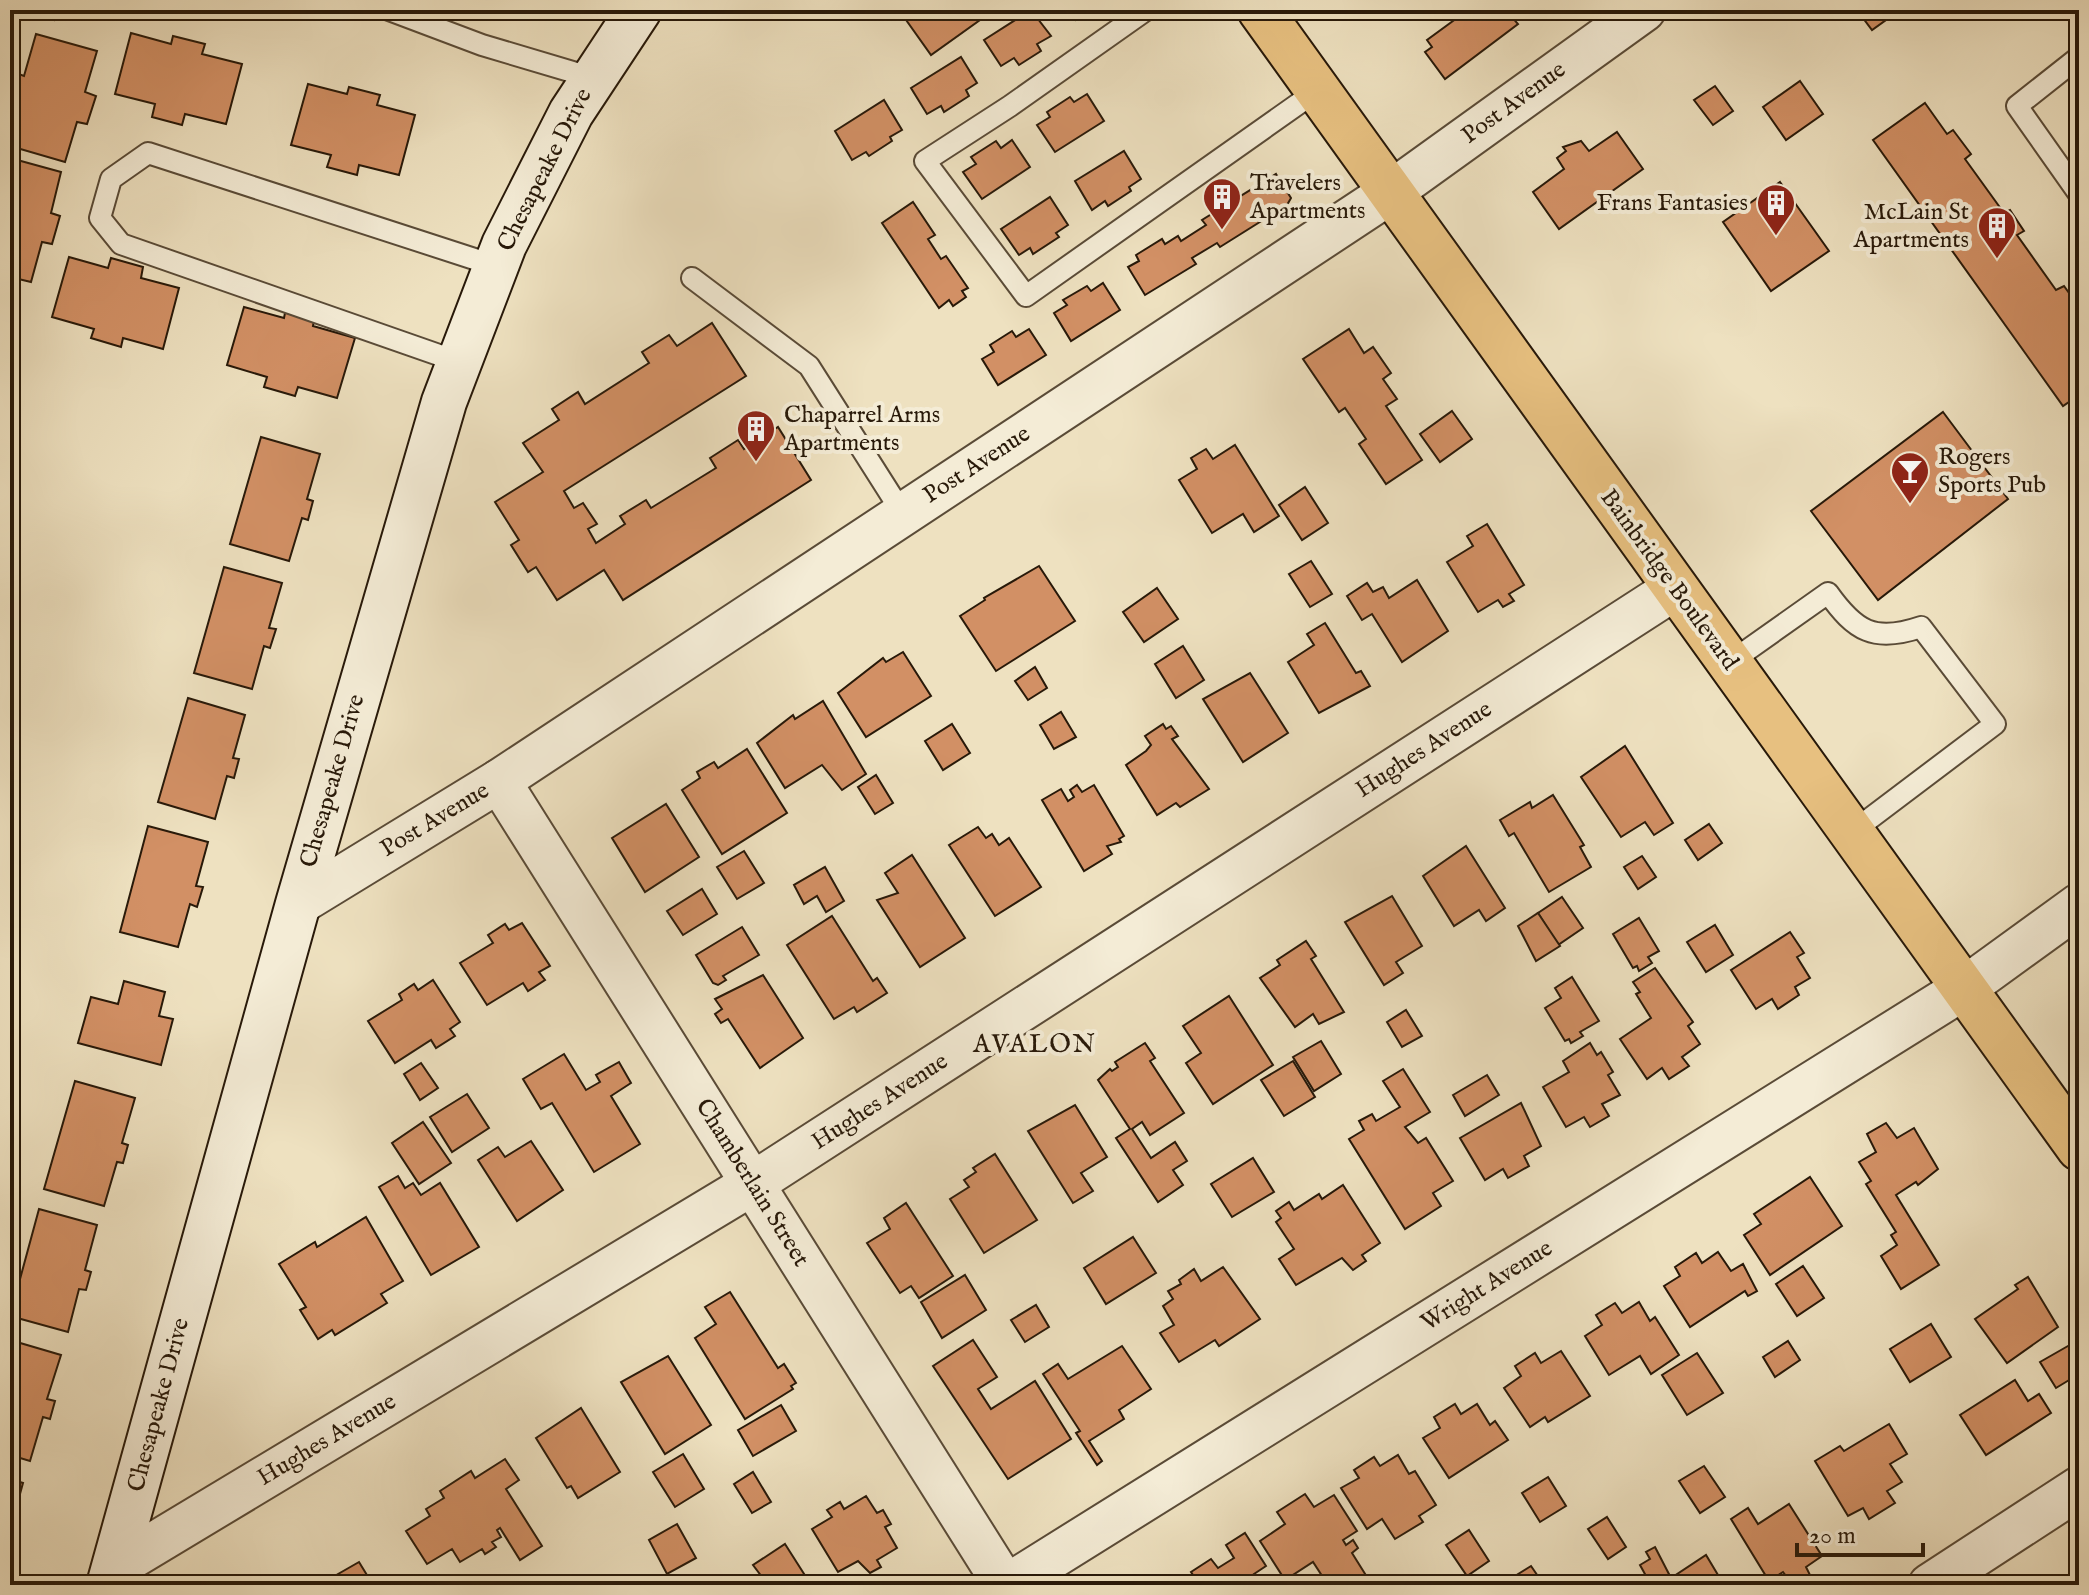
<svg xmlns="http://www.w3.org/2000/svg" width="2089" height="1595" font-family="'IM FELL English',serif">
<rect width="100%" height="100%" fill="#eee1c0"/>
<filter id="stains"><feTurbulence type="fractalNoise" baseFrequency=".0025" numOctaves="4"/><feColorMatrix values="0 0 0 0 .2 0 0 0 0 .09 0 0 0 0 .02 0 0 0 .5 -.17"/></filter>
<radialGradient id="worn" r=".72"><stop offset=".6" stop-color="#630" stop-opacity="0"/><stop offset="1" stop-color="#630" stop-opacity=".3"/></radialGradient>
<g fill="#d29065" stroke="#281909" stroke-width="2">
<polygon points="17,10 57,10 54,20"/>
<polygon points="899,10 994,10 931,55"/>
<polygon points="1031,10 1051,36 1037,44 1041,51 1019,65 1014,58 1001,66 984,40"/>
<polygon points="1070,10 1104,10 1076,20"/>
<polygon points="1468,10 1519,10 1511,16 1518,24 1445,79 1425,52 1432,47 1427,40"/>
<polygon points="1857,10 1900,10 1872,30"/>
<polygon points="131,33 171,44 173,36 205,44 202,54 242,64 226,124 185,114 182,125 152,117 155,104 115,94"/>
<polygon points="36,34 97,51 85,92 96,96 87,124 77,122 65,162 10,146 10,127 16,106 10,104 10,92 16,73 24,76"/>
<polygon points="961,57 977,83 966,90 969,96 944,112 941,106 927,114 911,88"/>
<polygon points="1800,81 1823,114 1786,140 1763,107"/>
<polygon points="308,84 347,94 349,87 380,95 377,105 415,115 399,175 359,165 357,175 327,167 331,155 291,145"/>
<polygon points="1715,86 1733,111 1713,125 1694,100"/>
<polygon points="1087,94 1104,121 1055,152 1037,125 1050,117 1047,112 1070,97 1074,102"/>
<polygon points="884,100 902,130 890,137 892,141 869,156 866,152 852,160 835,131"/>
<polygon points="1925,103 1947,134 1953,130 1971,154 1965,159 2004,213 2010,210 2024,231 2017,235 2056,290 2064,286 2079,307 2076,315 2079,320 2079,363 2075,365 2079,371 2079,395 2063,406 1873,140"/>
<polygon points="1617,132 1643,169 1559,229 1533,192 1564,169 1557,158 1566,151 1563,147 1581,141 1589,151"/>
<polygon points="1012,140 1030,167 982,199 963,172 976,164 971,157 996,141 1001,148"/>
<polygon points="1124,151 1141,179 1129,187 1131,191 1108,206 1105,201 1092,210 1075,181"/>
<polygon points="10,158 61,172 51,213 60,216 52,244 42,242 31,282 10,277"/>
<polygon points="1276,174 1291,198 1287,205 1220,247 1217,243 1192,258 1196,264 1145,295 1128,267 1139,261 1136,255 1162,239 1165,244 1178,236 1181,241 1206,225 1202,220"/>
<polygon points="1780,182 1829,251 1771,291 1723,222"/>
<polygon points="1050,197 1068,225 1056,233 1059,237 1033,254 1030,248 1019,255 1001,229"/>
<polygon points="913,202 935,235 928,239 941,259 946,256 968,288 962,291 966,297 953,306 949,300 939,308 882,223"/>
<polygon points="69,257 108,268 111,258 143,267 141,278 179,288 163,349 123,338 121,347 91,338 94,329 52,317"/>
<polygon points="1103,283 1120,310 1071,341 1054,313 1067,305 1063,300 1087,286 1091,291"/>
<polygon points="244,307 284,318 286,308 315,316 313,326 355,338 337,398 298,387 295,396 264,387 267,377 227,365"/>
<polygon points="712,323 746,376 564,491 574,508 583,503 597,524 588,529 596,543 625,524 620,516 646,500 651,508 716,468 710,458 738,440 744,449 778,427 811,480 623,600 604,570 557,600 536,567 528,572 511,545 519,540 495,502 543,472 523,443 559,420 552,409 578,392 585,404 649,363 642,352 669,335 677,346"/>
<polygon points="1029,329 1046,355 998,385 982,359 994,352 990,345 1012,331 1016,337"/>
<polygon points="1349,329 1364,353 1373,347 1391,373 1383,379 1397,399 1386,406 1422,460 1386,484 1359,444 1366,439 1345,408 1339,412 1303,359"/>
<polygon points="1452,411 1472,439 1440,462 1420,434"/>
<polygon points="1943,412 2008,499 1878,600 1811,511"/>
<polygon points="261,437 320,454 307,499 313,501 308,520 302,518 289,561 230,544"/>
<polygon points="1235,445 1279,516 1254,532 1243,514 1212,533 1179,480 1197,469 1191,458 1206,449 1213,459"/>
<polygon points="1305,487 1328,523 1302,540 1279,505"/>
<polygon points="1487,524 1524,585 1509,594 1514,601 1503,607 1498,600 1478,612 1447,562 1473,546 1467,536"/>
<polygon points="1311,561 1332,594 1310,607 1289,574"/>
<polygon points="1039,566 1075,621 996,671 960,616 985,600 984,598"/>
<polygon points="224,567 282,583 269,628 276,629 270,648 264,646 252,689 194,673"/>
<polygon points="1417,580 1448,631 1402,662 1372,614 1362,620 1347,596 1367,583 1373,592 1383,587 1389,598"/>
<polygon points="1157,588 1178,619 1144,642 1123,612"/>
<polygon points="1325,623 1356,673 1361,671 1370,686 1319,713 1288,662 1314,645 1307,634"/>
<polygon points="1183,646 1204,680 1176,698 1155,664"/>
<polygon points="903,652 931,696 866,737 838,693 883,658 886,662"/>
<polygon points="1035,667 1047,688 1028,700 1015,681"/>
<polygon points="1250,673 1288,733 1243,762 1203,699"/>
<polygon points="188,698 245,715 233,758 239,759 234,778 227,776 215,819 158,802"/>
<polygon points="823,701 866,774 842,790 822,765 785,788 757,743 793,715 795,719"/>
<polygon points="1061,712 1076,737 1054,749 1040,725"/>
<polygon points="952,724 970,753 943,770 925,741"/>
<polygon points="1163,724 1166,729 1171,726 1178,736 1172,739 1209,789 1180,807 1176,803 1157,815 1126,765 1146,751 1151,745 1145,736"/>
<polygon points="1625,746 1673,823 1654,835 1645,822 1621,837 1581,777"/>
<polygon points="747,749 787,813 722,854 682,790 700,778 697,772 714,762 718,768"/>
<polygon points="876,775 893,803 875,814 858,787"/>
<polygon points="1077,785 1082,792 1094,785 1124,836 1119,839 1121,842 1107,846 1112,854 1084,871 1042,800 1061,789 1068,801 1074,797 1070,790"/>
<polygon points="1553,795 1584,845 1580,847 1591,867 1549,892 1514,833 1509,836 1500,820 1530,802 1532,808"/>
<polygon points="666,804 699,857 645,892 612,838"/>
<polygon points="1709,824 1722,843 1698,860 1685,840"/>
<polygon points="148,826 208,842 196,886 203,887 197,907 190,904 178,947 120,932"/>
<polygon points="978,827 986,838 992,834 999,845 1009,838 1041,887 995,916 949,845"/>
<polygon points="1466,846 1505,908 1486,921 1479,910 1454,926 1423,876"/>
<polygon points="744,851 764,883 737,899 717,867"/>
<polygon points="912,855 965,938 920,967 877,900 898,893 885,873"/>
<polygon points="1642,856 1656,877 1638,889 1624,867"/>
<polygon points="825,867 844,901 826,912 817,896 804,904 794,885"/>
<polygon points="702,889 717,914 683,935 667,911"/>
<polygon points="1392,896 1422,946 1396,962 1403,973 1384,985 1345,922"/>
<polygon points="1562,897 1583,928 1558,945 1538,913"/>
<polygon points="1538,913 1560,946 1536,961 1518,926"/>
<polygon points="832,916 873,981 877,978 887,993 857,1012 854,1007 834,1019 787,945"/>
<polygon points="1639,918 1659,951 1648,957 1652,963 1639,971 1637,966 1633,968 1613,934"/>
<polygon points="522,923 550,966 539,972 545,980 528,991 523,983 487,1005 460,963 493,943 488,935 505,924 509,930"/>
<polygon points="1715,925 1733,955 1706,972 1687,942"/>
<polygon points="742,927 759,955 723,976 726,980 718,985 713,983 696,955"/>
<polygon points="1790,932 1804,953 1797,957 1810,978 1795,987 1799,995 1778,1009 1772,999 1756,1009 1731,970"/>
<polygon points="1306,941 1316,956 1311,959 1344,1012 1319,1024 1313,1014 1295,1027 1260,978 1280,965 1277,960"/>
<polygon points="1655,968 1693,1022 1688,1026 1700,1044 1682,1057 1689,1066 1669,1079 1662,1068 1647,1079 1620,1039 1651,1018 1636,994 1640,992 1633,982"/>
<polygon points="763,975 803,1038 760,1068 728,1019 721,1023 715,1014 722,1009 715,999"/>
<polygon points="1572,977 1599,1021 1580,1032 1583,1036 1571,1043 1569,1039 1565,1041 1545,1008 1561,998 1555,988"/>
<polygon points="433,980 460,1022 450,1029 455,1036 436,1048 431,1040 395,1063 368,1021 402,1000 399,994 414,984 418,990"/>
<polygon points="124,981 165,992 159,1016 173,1019 161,1065 78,1043 91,997 118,1004"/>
<polygon points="1229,996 1273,1065 1213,1104 1186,1063 1201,1053 1183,1026"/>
<polygon points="1406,1010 1422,1036 1402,1047 1387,1022"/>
<polygon points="1321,1041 1341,1074 1314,1091 1293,1057"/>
<polygon points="1145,1043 1155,1058 1150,1061 1184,1113 1150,1135 1142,1122 1132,1129 1151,1158 1175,1142 1187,1161 1173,1170 1183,1185 1158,1202 1116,1138 1130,1129 1098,1080 1110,1069 1112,1071 1118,1067 1115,1062"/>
<polygon points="1590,1043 1597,1055 1601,1052 1613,1072 1608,1075 1620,1095 1602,1104 1609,1116 1590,1127 1584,1117 1566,1127 1543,1087 1569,1072 1563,1061"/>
<polygon points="564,1054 586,1090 600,1082 596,1075 619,1062 631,1083 611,1096 640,1144 594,1172 552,1103 541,1109 523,1079"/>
<polygon points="1293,1061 1315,1097 1284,1116 1261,1080"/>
<polygon points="421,1063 438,1088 420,1100 404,1074"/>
<polygon points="1403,1069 1430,1112 1405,1127 1418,1143 1426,1138 1453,1181 1433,1193 1441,1206 1405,1229 1349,1139 1364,1130 1359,1121 1372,1114 1376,1121 1400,1107 1383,1081"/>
<polygon points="1487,1075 1499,1095 1465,1116 1453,1095"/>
<polygon points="75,1081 135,1098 122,1143 128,1145 123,1163 117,1162 104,1206 44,1189"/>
<polygon points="467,1094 489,1128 452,1152 430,1117"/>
<polygon points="1521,1103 1541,1146 1524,1156 1529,1166 1508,1178 1503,1169 1485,1180 1460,1138"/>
<polygon points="1075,1105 1107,1157 1081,1173 1093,1191 1073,1203 1028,1131"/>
<polygon points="423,1122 451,1163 419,1184 392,1143"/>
<polygon points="1886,1123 1897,1138 1914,1128 1938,1169 1918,1185 1916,1182 1896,1195 1939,1265 1901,1289 1881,1256 1897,1245 1891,1235 1896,1232 1866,1184 1871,1181 1859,1162 1876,1152 1867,1134"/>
<polygon points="531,1141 563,1190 517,1221 478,1160 498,1147 505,1157"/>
<polygon points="995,1154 1037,1220 984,1253 950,1199 969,1187 964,1180 976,1172 973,1168"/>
<polygon points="1253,1158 1274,1192 1232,1217 1211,1184"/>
<polygon points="398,1176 405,1188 413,1183 421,1195 440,1183 479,1247 431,1275 379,1187"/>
<polygon points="1810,1177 1842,1226 1770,1275 1744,1235 1761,1224 1754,1214"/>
<polygon points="1343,1185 1380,1243 1362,1255 1366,1261 1353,1270 1342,1258 1296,1285 1279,1259 1294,1249 1276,1222 1281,1218 1276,1211 1289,1202 1294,1210 1319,1194 1322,1199"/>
<polygon points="906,1203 953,1276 919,1298 911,1286 900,1293 867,1243 890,1229 884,1218"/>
<polygon points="39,1209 97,1225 85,1270 91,1272 86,1290 79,1289 68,1332 10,1316"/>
<polygon points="366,1217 403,1281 381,1294 387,1303 335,1335 332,1330 318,1339 300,1310 306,1307 279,1264 315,1242 317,1247"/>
<polygon points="1133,1237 1156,1273 1106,1304 1084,1268"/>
<polygon points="1718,1252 1731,1271 1743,1264 1757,1291 1748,1296 1745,1291 1690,1327 1664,1286 1680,1276 1675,1267 1696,1253 1702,1263"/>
<polygon points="1803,1266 1824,1298 1797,1316 1776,1284"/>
<polygon points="1223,1267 1260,1319 1219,1346 1215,1340 1179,1362 1160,1333 1174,1325 1163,1306 1173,1299 1168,1291 1181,1284 1179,1280 1194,1269 1201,1281"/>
<polygon points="965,1275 986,1310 942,1338 921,1302"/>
<polygon points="2028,1277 2058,1327 2007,1363 1975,1319 2018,1289 2015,1285"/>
<polygon points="730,1292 778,1368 784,1364 796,1383 791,1386 793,1389 745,1419 695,1338 716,1324 705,1307"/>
<polygon points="1639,1302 1650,1321 1655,1317 1679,1355 1651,1374 1640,1356 1609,1375 1585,1336 1602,1325 1596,1315 1615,1303 1622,1313"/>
<polygon points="1036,1305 1049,1327 1025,1342 1011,1320"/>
<polygon points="1931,1324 1951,1357 1910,1382 1890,1349"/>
<polygon points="10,1340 61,1355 47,1399 55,1401 50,1419 43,1417 30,1461 10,1455"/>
<polygon points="973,1340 997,1377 978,1389 991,1409 1035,1381 1071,1439 1008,1479 933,1366"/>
<polygon points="1788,1341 1800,1360 1775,1377 1763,1357"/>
<polygon points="2075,1342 2079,1348 2079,1374 2056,1388 2040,1362"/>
<polygon points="1122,1346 1151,1389 1119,1410 1124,1419 1089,1441 1102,1461 1097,1465 1076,1433 1080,1431 1043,1374 1058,1364 1068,1379"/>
<polygon points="1561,1351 1590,1396 1548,1422 1545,1417 1530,1427 1504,1388 1521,1376 1515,1366 1535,1353 1541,1363"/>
<polygon points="1697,1353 1723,1393 1687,1415 1662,1375"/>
<polygon points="668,1356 711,1425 665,1454 621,1382"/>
<polygon points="2015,1380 2028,1401 2039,1394 2051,1413 1986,1455 1960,1415"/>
<polygon points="1455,1404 1461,1414 1477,1404 1490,1425 1495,1421 1508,1440 1449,1478 1423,1438 1440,1428 1434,1417"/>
<polygon points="781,1405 796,1431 753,1456 738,1430"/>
<polygon points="581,1408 620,1472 578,1498 571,1486 567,1488 536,1438"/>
<polygon points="1889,1424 1907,1454 1890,1464 1902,1482 1887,1491 1895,1503 1869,1519 1863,1508 1848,1516 1815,1461 1840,1446 1844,1451"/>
<polygon points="683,1454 704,1489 675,1507 653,1472"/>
<polygon points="1398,1455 1409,1474 1415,1471 1436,1505 1419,1516 1423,1522 1395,1539 1382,1519 1367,1529 1341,1488 1359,1478 1354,1470 1374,1457 1380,1466"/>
<polygon points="505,1459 519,1480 506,1489 542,1546 520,1560 500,1528 497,1530 501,1537 492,1542 496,1547 485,1554 482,1549 460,1562 452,1549 427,1564 406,1531 430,1516 426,1509 444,1498 440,1491 471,1471 475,1478"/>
<polygon points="1704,1466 1725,1497 1700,1513 1679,1481"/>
<polygon points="753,1472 771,1502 752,1513 734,1484"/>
<polygon points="1548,1477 1566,1506 1540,1522 1522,1493"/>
<polygon points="10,1479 23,1483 11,1527 18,1529 13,1547 10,1546"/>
<polygon points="1305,1494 1314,1507 1334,1495 1357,1531 1343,1540 1346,1545 1353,1540 1358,1548 1352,1553 1372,1585 1328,1585 1313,1562 1285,1580 1260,1541 1285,1524 1277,1512"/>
<polygon points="866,1496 877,1513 883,1510 891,1524 885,1527 897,1548 877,1560 881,1567 870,1573 858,1561 838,1572 812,1529 832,1517 827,1510 840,1502 844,1509"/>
<polygon points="1789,1504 1822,1556 1806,1567 1810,1575 1793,1585 1783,1572 1769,1581 1731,1519 1748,1508 1758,1524"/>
<polygon points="1607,1517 1626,1547 1608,1559 1588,1529"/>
<polygon points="677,1524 696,1558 667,1574 649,1540"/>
<polygon points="1469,1530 1489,1561 1467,1576 1446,1545"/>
<polygon points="1245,1533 1266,1566 1254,1574 1261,1585 1191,1585 1197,1581 1191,1572 1211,1559 1218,1568 1234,1558 1226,1545"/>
<polygon points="785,1544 806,1577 799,1582 801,1585 750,1585 762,1577 753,1565"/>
<polygon points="1655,1547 1671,1578 1706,1555 1724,1585 1651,1585 1640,1565 1650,1559 1646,1552"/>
<polygon points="359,1562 373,1585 319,1585"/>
<polygon points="1531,1566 1544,1585 1510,1585 1507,1581"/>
</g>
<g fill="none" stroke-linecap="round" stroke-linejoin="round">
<g stroke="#5a4b37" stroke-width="24">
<g id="lane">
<polyline points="389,10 482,45 593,78"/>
<polyline points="1146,10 1010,106 925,161 1026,296 1318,90"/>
<polyline points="2079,57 2017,106 2079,194"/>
<polyline points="692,278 809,366 903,514"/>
<polyline points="459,362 121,244 100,218 111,179 148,153 496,266"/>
<path d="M1729 663 1828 593C1855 631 1874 643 1921 627L1995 724 1852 832"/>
</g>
</g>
<g stroke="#5a4b37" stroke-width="46">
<g id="street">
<polyline points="499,781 1005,1585"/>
<polyline points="298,904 499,781 1391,192 1644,10"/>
<polyline points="114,1568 752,1184 1674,589"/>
<polyline points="1008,1585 1966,987 2079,905"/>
<polyline points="1930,1585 2079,1488"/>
</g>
</g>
<g stroke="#281909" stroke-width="48">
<polyline id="secondary" points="109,1585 298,904 444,402 504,245 571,113 639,10"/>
</g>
<g stroke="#281909" stroke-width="48">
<polyline id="primary" points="1260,10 2079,1148"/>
</g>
<use href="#lane" stroke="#f4ecd6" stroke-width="20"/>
<use href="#street" stroke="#f4ecd6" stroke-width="42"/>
<use href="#secondary" stroke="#f4ecd6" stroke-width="44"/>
<use href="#primary" stroke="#e7c080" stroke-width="44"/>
</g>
<defs>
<g id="building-pin" transform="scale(2)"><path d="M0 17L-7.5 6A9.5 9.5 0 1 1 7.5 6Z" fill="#8f2418" stroke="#f4ecd6"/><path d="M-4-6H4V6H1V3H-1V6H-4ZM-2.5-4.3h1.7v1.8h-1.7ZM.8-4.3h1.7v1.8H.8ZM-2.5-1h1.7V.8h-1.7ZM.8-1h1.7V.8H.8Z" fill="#fff"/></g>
<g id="bar-pin" transform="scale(2)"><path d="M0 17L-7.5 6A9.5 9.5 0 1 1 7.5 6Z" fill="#8f2418" stroke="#f4ecd6"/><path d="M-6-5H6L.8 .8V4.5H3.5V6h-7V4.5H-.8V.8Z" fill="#fff"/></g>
</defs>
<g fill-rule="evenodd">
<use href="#building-pin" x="1222" y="197"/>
<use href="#building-pin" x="1776" y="203"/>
<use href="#building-pin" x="1997" y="226"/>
<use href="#building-pin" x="756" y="429"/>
<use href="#bar-pin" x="1910" y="471"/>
</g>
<g text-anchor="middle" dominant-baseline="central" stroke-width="8" stroke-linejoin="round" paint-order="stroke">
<g font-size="24" fill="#281909" stroke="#f4ecd6">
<text transform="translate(1514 103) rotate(-36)">Post Avenue</text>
<text transform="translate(545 170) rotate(-63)">Chesapeake Drive</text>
<text transform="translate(977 465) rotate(-33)">Post Avenue</text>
<text transform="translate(1669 580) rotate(54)">Bainbridge Boulevard</text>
<text transform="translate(1424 750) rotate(-33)">Hughes Avenue</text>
<text transform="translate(333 781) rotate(-74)">Chesapeake Drive</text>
<text transform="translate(435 820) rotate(-31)">Post Avenue</text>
<text transform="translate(880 1102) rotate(-33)">Hughes Avenue</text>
<text transform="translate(752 1183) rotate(58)">Chamberlain Street</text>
<text transform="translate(1487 1286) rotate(-32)">Wright Avenue</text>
<text transform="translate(159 1405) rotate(-75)">Chesapeake Drive</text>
<text transform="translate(327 1440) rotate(-31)">Hughes Avenue</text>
</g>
<g font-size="24" fill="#281909" stroke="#f4ecd6" text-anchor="start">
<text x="1250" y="183">Travelers<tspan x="1250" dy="28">Apartments</tspan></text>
<text x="1748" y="203" text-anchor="end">Frans Fantasies</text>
<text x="1969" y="212" text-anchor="end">McLain St<tspan x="1969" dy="28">Apartments</tspan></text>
<text x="784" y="415">Chaparrel Arms<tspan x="784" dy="28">Apartments</tspan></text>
<text x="1938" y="457">Rogers<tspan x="1938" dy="28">Sports Pub</tspan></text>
</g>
<g font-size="26" letter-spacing="2" fill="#281909" stroke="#f4ecd6">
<text x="1035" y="1044">AVALON</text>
</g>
</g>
<rect width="2089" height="1595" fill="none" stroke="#eee1c0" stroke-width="40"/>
<rect x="12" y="12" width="2065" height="1571" fill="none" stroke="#281909" stroke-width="4"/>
<rect x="20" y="20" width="2049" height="1555" fill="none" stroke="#281909" stroke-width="2"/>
<path d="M1797 1543v12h126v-12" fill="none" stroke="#281909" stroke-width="4"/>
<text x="1809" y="1543" font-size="24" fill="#281909" stroke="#f4ecd6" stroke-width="6" paint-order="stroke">20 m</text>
<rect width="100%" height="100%" filter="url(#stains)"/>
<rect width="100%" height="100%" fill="url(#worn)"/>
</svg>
